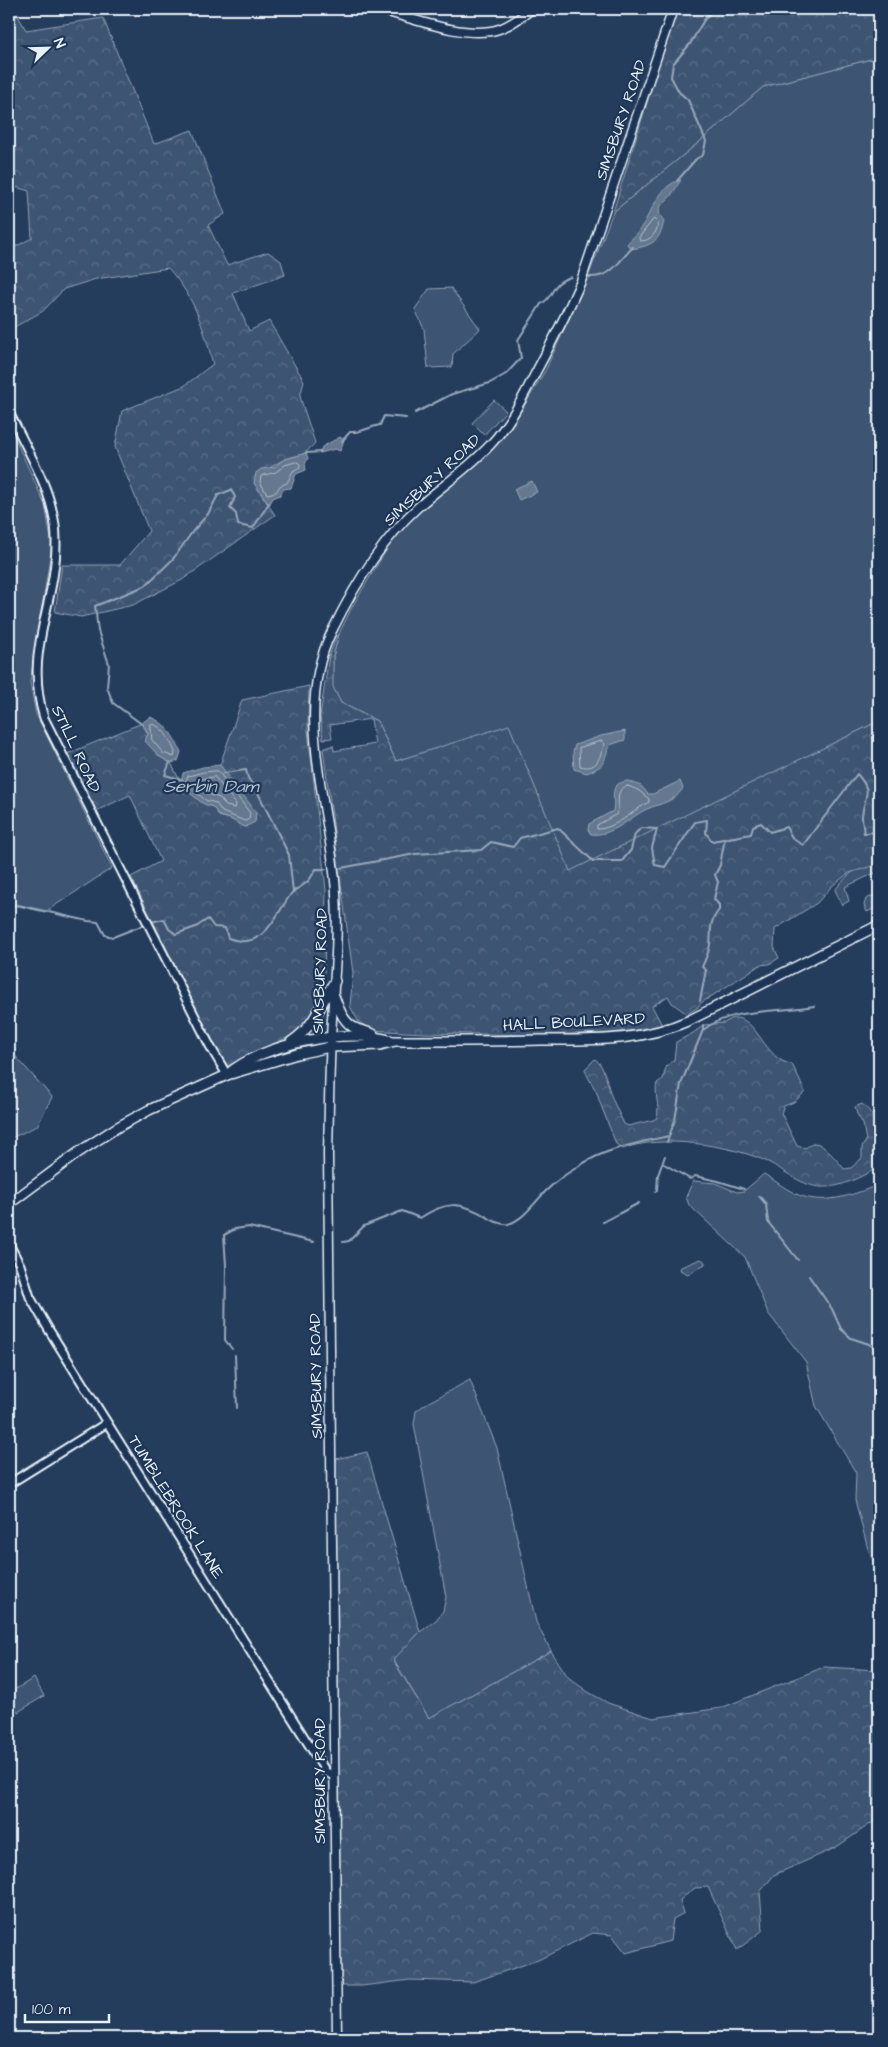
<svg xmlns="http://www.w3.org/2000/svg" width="888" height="2047" font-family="'Architects Daughter',sans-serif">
<defs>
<pattern id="forest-crowns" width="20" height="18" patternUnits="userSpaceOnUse" patternTransform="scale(1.25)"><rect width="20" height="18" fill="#3e5472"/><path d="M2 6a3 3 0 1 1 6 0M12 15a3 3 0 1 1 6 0" fill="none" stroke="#5a6d87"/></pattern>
</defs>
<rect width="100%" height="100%" fill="#253d5d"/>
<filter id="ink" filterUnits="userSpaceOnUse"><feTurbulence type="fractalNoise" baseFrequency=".02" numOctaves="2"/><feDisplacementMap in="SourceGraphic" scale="10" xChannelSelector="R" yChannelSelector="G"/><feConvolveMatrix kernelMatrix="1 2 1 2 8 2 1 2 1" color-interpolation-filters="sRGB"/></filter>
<g filter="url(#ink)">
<g fill="#3e5472" stroke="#93a2b5">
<polygon points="871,59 879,60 879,721 570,872 509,726 396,761 377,721 341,703 332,687 333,656 339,634 352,607 388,547 408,522 484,457 503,438 514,423 546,369 588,277 613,212 697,144 763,87"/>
<polygon points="451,288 480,329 453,354 452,367 428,368 424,329 415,309 429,289"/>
<polygon points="494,400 506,411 484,435 472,423"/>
<polygon points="9,425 45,505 52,545 30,682 36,714 112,868 45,912 9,904"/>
<path d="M879 865V881L875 873 845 887 849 901 842 905 835 890C849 873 856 866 879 865Z"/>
<polygon points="879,893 879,906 867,912 864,905 866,899"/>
<polygon points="9,1049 52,1097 37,1126 9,1139"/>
<path d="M764 1174C774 1180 784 1188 794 1193 823 1207 851 1195 879 1185V1574L868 1549 855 1500 856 1473 816 1406 806 1362 768 1313 745 1257 689 1205 686 1197 693 1181 715 1183 737 1192 744 1191Z"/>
<polygon points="701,1259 705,1262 705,1264 688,1274 680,1270 681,1267"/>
<polygon points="470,1380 497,1448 536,1622 551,1651 429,1718 393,1659 420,1632 436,1620 443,1611 446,1597 414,1424 416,1411 427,1403"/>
<polygon points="34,1678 44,1696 18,1712 9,1696 9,1693"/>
</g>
<g fill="url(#forest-crowns)" stroke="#93a2b5">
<polygon points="676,9 879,9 879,60 871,59 763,87 697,144 613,212"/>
<path d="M18 16 26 30 103 18 154 144 192 130 225 214 208 225 227 265 268 252 281 261 285 275 233 293 249 331 269 321 304 381 300 397 315 443C301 459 300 453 283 460 272 465 263 473 254 483L275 515 182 580 133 605 81 617 55 612 62 565H120L149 531 115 447 122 411 184 386 213 364C203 326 195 298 168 268L96 279 64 289 43 311 9 330V250L32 238 29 191 9 185V18Z"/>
<polygon points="339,634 333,656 333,687 341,703 377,721 396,761 509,725 570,871 879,721 879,864 849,873 832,886 817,903 775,929 774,947 779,958 769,964 760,965 701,1003 697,1008 687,1014 672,1003 668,996 652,1006 663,1027 610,1033 534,1035 422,1033 370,1030 358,1021 350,1006 353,973 323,749 333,745 334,751 375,744 371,719 330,725 332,738 323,739 320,716 329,656 336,638"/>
<path d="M309 686 308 730 326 890 324 975 315 1013 295 1034 227 1066 212 1040 131 877 161 861 130 795 96 811 67 754 142 723 160 757 171 763 180 781V788C195 792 197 804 213 807L219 816 230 819 246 827 233 783 220 765 242 700Z"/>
<path d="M733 1018C758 1016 764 1061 792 1064L805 1092 794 1102 784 1106 781 1113 797 1146 805 1148C808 1146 813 1143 816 1143 823 1144 840 1163 844 1169L851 1168 862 1158V1147L866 1141 863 1124 857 1114 855 1107 862 1104C881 1117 879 1147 879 1167 862 1176 842 1188 822 1187 803 1187 784 1170 768 1162 733 1145 658 1134 623 1149L616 1144 599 1100C597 1088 588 1081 585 1069L595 1059C605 1066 607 1084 611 1095 614 1104 620 1115 624 1124L628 1126 653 1120 657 1118C660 1105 654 1095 657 1083L663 1079 666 1067 674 1060 676 1042 693 1033 704 1025 724 1023Z"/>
<polygon points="367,1452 420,1632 393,1660 429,1718 551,1651 568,1677 588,1692 608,1703 653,1718 721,1708 824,1667 878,1670 876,1680 879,1688 879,1818 835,1848 774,1875 760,1892 763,1930 737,1950 708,1887 695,1888 680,1900 684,1913 673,1919 670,1941 626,1953 612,1935 593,1933 538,1960 473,1982 410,1980 362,1986 340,1986 336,1459"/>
</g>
<g fill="#657890" stroke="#99a8ba">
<path d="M681 180C678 184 675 190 672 194 665 205 652 206 664 221 660 242 651 246 631 249L627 244C631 239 635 236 638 232 651 215 659 184 681 180Z"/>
<polygon points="340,437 344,440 340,451 335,449 320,453 322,447"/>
<polygon points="306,453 308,458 305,464 306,470 296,474 291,488 284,489 280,495 273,498 269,505 254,483 256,473 261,469 274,467 283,460"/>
<polygon points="532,481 537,492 519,500 514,489"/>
<path d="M150 717C166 722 174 737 181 752L178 761 171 763 160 757 145 741 148 733 142 723Z"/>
<path d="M625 731V740L610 745C602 763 608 764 587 773L574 769 573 752 575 745 601 736Z"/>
<path d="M220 765 256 812 255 822 245 827 230 819 219 816 213 807C197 804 194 792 180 788L183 773 203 767Z"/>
<path d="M628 781 641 786 648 794H653L680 781 683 788C675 802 661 803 647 809 630 817 612 837 591 834L588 830 589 824 613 811C616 796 607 784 628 781Z"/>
</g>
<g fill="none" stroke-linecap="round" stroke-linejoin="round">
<g stroke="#b4c1ce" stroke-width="1">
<path d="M654 219 658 223C657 233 651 241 640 241L639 238Z"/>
<polygon points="297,462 300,464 300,467 293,471 287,483 280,486 276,492 267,494 260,482 261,476 276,472 285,465"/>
<path d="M151 724C163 725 171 742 175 752L174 757 163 753 152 740Z"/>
<path d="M602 741 605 744C599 756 599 771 580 766L579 748Z"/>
<polygon points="218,771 250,813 249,819 245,821 222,812 216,803 205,800 185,783 188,776 204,772"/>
<polygon points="215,777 236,804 235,808 226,806 220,798 208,794 196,783 198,780"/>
<path d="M628 786 638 790 649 799V802C634 810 615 829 597 829V825L617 814C621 803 613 789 628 786Z"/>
</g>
<g stroke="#99a8ba" stroke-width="2">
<polyline points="677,181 696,159 703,155 706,141 688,100 679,92 671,77 673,64 690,44 704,20 714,9"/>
<path d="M588 277C612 278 618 262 633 247"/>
<path d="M415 413 452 394 490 383 506 374 521 358 518 340 541 304C556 296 549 283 571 277"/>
<path d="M342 441 350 432C361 433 369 427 380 425L384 416 406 418"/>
<polyline points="306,453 321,452"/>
<polyline points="143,725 113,703 107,687 109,664 98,631 95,606 145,586 173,559 193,531 208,514 218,495 231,490 235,497 230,508 236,514 238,525 253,528 269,503"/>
<polyline points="170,762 165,775 183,780"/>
<polyline points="224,773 246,770 248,778 258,793 289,855 293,892"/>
<path d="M341 868 415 854 481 850 491 842 513 847 520 838 558 828 593 861H622L631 850 635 834 641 828 657 829 652 848 655 865 665 867 695 822 707 820 706 833 712 841 751 834 753 826 761 823 770 832 786 827 793 839 803 845 857 774C874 793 864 795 862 816 862 821 863 827 864 833L876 832 879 827"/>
<polyline points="9,906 18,905 88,921 98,922 105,935 113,937 146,924"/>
<path d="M151 922 164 919 169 929 176 934 196 927 208 919 214 927 225 928 228 938C264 952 274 917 291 894 295 889 302 887 307 882 311 879 313 873 316 869H326"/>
<path d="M700 1001 706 970 702 967C705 960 709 952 710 944 712 929 708 924 719 910V905L714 899 718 882 715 875 720 865 725 838"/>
<path d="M703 1030C732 1007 779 1013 814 1006"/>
<polyline points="667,1142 675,1120 681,1084 703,1030 703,1025"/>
<polyline points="664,1164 690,1179 695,1176 718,1181 744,1189"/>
<polyline points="655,1192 657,1190 658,1175 665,1156"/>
<polyline points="759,1196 766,1204 768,1222 798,1260"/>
<polyline points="603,1222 639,1203"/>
<path d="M343 1242 349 1241 364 1226 402 1211 420 1218C446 1201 460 1201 487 1217 493 1221 501 1225 508 1224 524 1220 537 1199 548 1189 556 1181 566 1174 576 1168 603 1149 637 1143 669 1136"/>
<polyline points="809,1276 832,1309 841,1329 851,1338 869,1344 879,1351"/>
<polyline points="232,1349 225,1340 226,1265 224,1235 235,1229 249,1227 314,1242"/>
<polyline points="235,1355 237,1408"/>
</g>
<g stroke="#e8f1f8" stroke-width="11">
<g id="tertiary">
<path d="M9 412C28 452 56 495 56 540 57 604 23 651 44 718L210 1046 227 1075"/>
<polyline points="9,1244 20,1265 30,1297 49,1330 326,1772 334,1776"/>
<polyline points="9,1484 107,1423"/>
</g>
</g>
<g stroke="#e8f1f8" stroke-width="11">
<g id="secondary">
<path d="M378 9C411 18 466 40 499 29 512 25 522 16 532 9"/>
<path d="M337 2038 328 1154C329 1116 329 1077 331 1038 333 990 339 942 336 893 331 809 292 711 332 631 353 588 381 541 417 508 440 487 468 469 490 445 510 424 523 397 536 372 552 342 568 312 581 281L673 9"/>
</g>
</g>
<g stroke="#e8f1f8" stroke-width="12">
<g id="primary">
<path d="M334 996C339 1009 343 1023 357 1029 363 1031 368 1032 373 1034"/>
<path d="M291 1042C317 1024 319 1005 335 981"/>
<path d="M227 1075C262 1043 348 1027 393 1041"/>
<path d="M9 1204 79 1152 116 1128 149 1110 227 1075 297 1054 330 1047 380 1045 395 1041C444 1041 492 1041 540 1040 592 1040 642 1042 690 1020L879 925"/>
</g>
</g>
<use href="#tertiary" stroke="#1d3557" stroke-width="7"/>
<use href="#secondary" stroke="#1d3557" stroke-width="8"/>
<use href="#primary" stroke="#1d3557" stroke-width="9"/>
</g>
</g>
<g text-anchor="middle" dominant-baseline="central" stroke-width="4.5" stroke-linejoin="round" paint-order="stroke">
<g font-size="16" fill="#e8f1f8" stroke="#1d3557">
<text transform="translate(621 120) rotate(-71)">SIMSBURY ROAD</text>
<text transform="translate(432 480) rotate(-43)">SIMSBURY ROAD</text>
<text transform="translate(76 749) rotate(65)">STILL ROAD</text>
<text transform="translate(320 971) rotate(-88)">SIMSBURY ROAD</text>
<text transform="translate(574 1022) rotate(-3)">HALL BOULEVARD</text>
<text transform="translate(316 1376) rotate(-91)">SIMSBURY ROAD</text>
<text transform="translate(176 1507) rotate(58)">TUMBLEBROOK LANE</text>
<text transform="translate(320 1781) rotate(-90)">SIMSBURY ROAD</text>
</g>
<g font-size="18" font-style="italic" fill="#b4c1ce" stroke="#1d3557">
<text x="211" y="786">Serbin Dam</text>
</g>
</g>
<rect width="888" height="2047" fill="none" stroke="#1d3557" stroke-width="30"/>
<rect x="15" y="15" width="858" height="2017" fill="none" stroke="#e8f1f8" stroke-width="2" filter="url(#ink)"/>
<g transform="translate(48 48) rotate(67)" stroke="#1d3557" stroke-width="4" paint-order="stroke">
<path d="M0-4L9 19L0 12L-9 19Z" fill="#e8f1f8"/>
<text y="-8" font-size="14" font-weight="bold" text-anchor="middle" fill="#e8f1f8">N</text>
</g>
<path d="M25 2014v8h84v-8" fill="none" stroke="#e8f1f8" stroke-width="2.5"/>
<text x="32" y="2014" font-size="15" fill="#e8f1f8" stroke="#1d3557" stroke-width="4" paint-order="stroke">100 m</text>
</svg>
